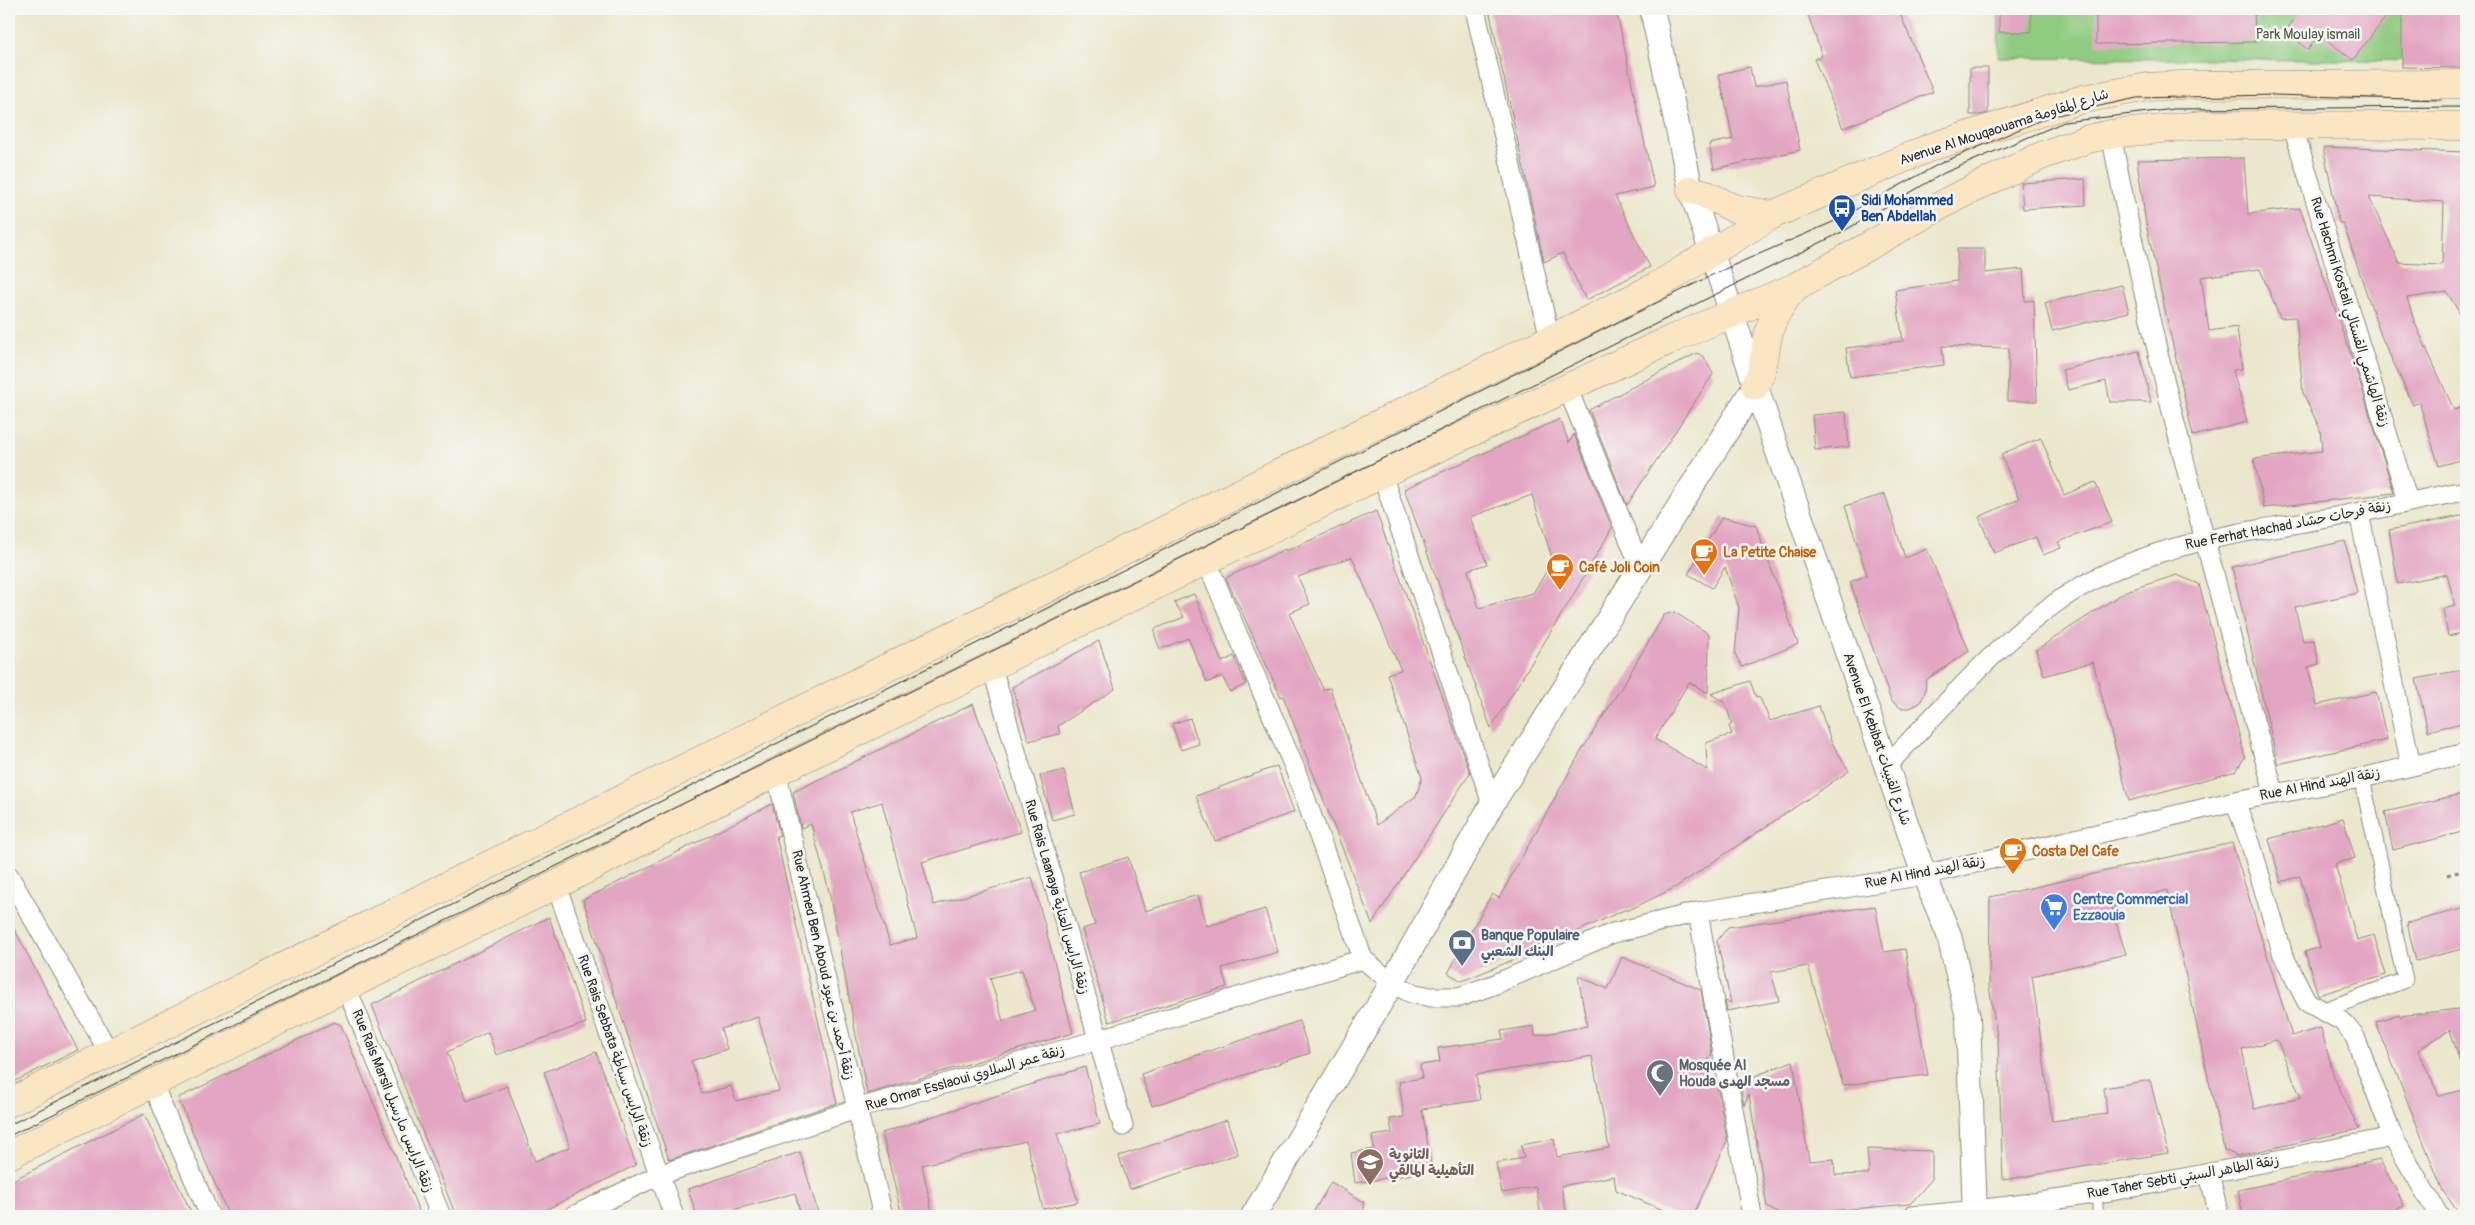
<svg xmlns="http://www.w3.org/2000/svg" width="2475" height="1225" font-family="Pangolin,'Playpen Sans Arabic',sans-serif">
<rect width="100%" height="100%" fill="#f6f6f2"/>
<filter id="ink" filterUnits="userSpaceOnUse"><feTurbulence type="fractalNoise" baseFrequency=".02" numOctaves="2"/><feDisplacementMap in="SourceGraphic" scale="10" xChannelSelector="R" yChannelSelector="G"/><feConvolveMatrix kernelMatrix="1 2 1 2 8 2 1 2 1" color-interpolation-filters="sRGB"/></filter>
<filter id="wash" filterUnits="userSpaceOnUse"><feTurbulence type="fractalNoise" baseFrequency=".0096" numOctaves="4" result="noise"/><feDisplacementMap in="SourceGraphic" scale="20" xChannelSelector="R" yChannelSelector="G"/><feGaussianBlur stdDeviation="1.12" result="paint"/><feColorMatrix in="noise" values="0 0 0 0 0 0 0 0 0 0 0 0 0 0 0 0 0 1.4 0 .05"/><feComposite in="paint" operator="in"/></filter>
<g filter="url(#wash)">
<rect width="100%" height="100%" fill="#ebe7cc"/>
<polygon fill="#8fcb80" stroke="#5d7b56" points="1999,9 2466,9 2466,61 1998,58"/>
<g id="blocks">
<g fill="#e3a6c2" fill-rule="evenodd">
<polygon points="1489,9 1616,9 1654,187 1615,196 1650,267 1586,300 1563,253 1544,262"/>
<polygon points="1806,9 1898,9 1933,92 1843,128 1814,59 1822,56"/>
<rect x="1999" y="9" width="32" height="23"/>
<polygon points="2096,9 2254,9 2255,42 2096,44"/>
<polygon points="2301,9 2392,9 2353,60 2319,34 2308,50 2286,31"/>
<polygon points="2402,9 2466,9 2466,68 2402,67"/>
<polygon points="1750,67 1754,87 1786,80 1800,150 1714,169 1709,144 1733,139 1719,74"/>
<polygon points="1970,68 1988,68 1988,113 1980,115 1970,115"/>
<path d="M2323 147 2466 152V324L2447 292 2407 298 2414 321 2454 410 2466 406V458L2439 466 2419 402 2413 405 2381 336 2343 223H2339ZM2369 197 2444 202 2442 265 2399 263Z"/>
<polygon points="2244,158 2248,214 2300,208 2358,376 2394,493 2264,508 2254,459 2322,451 2320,429 2303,393 2296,317 2280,318 2260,269 2201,277 2209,331 2237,327 2242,369 2233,370 2247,422 2193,436 2146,224 2137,160"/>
<polygon points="2085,179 2086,205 2023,209 2021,183"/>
<polygon points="1957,249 1985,249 1985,273 2023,269 2025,301 2034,300 2037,401 2007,401 2009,348 1942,346 1944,365 1850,377 1846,348 1903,341 1895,290 1957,281"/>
<polygon points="2122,285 2129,312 2052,331 2045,303"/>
<polygon points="2139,351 2151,402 2110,402 2106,381 2068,390 2062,370"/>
<polygon points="1697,353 1704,357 1713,374 1627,505 1589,410"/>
<polygon points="1846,412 1849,447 1815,450 1812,415"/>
<path d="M1560 419 1569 443 1574 434 1612 528 1568 604 1491 728 1404 489ZM1532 495 1553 561 1533 593 1479 608 1468 570 1487 564 1470 517Z"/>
<polygon points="2041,438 2064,495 2095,482 2112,522 2058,542 2061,548 2043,555 2036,537 1994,553 1979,517 2019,499 2001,454"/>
<polygon points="1885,494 1905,558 1927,549 1969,651 1926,680 1925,692 1920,703 1910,708 1901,708 1891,701 1850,582 1867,575 1845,506"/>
<path d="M1376 511 1470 773 1372 924 1283 696 1281 697 1226 578 1285 549 1286 551ZM1352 557 1401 670 1387 674 1422 778 1416 796 1377 825 1330 688 1323 689 1289 613 1310 604 1298 577Z"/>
<polygon points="2466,515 2466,632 2448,636 2443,609 2455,606 2447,574 2398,584 2389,530"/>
<polygon points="1722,517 1756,526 1798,644 1742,667 1735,654 1739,608 1725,567 1712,588 1688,574"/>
<polygon points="2345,541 2357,593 2295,607 2303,642 2314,640 2319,664 2308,667 2317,705 2376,692 2387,740 2278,764 2232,567"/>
<polygon points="2177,575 2199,584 2245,757 2236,771 2129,801 2093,662 2044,676 2036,650 2126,591"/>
<polygon points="1194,594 1222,662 1234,656 1246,684 1230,692 1222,676 1207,683 1188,638 1160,649 1155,636 1155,629 1184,617 1174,602"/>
<polygon points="1674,612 1709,634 1708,693 1689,682 1655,739 1707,770 1706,743 1732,734 1729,726 1732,724 1725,703 1711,694 1750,681 1756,697 1760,698 1770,721 1819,706 1831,741 1849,771 1676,887 1629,910 1624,910 1537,950 1462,981 1448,973 1492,894 1499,898 1580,753 1626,680 1664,615"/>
<polygon points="1099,641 1115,689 1058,726 1060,734 1029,741 1012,687"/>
<polygon points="2466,669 2466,722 2428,731 2416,679"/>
<path d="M973 704 1021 832 922 862 934 905 1032 877 1073 1033 867 1094 829 891 811 824 801 828 793 792ZM882 802 917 938 890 945 850 812ZM1022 970 1035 1010 1003 1021 990 978Z"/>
<polygon points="1190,718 1199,744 1181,750 1172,724"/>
<polygon points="1277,766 1294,812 1215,841 1196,796"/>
<polygon points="1064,770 1075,814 1052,820 1040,776"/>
<polygon points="2466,793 2466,831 2393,850 2385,812"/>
<path d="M772 804 780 835 776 836 837 1103 669 1160 583 900ZM758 1017 779 1091 736 1101 731 1086 702 1094 691 1061 727 1049 721 1029Z"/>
<polygon points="2343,818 2355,858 2335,864 2357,940 2374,935 2386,975 2318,995 2305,952 2320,947 2300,876 2281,882 2269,839"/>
<path d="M2232 843 2292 1036 2321 1028 2334 1077 2359 1129 2237 1156 2224 1150 2167 890 2111 907 2126 954 2032 976 2052 1121 2107 1114 2104 1088 2150 1080 2168 1153 2003 1180 1998 1043 1989 986 1990 897ZM2277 1040 2301 1098 2254 1109 2242 1049Z"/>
<polygon points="1128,857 1145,911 1198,895 1207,926 1265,909 1278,952 1222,968 1227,987 1109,1022 1082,929 1095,925 1079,872"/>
<polygon points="1875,906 1884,952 1905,949 1928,1075 1843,1085 1808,966 1771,972 1779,1001 1727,1011 1725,1001 1731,1003 1717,941 1728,927"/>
<polygon points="2466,908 2466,948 2416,961 2407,923"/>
<polygon points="549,917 586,1023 496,1055 488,1032 447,1052 467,1101 507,1086 535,1161 570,1147 544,1072 596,1052 636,1165 533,1216 456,1216 372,1005"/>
<polygon points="9,919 78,1050 9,1084"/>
<polygon points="1622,957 1701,990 1712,1054 1700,1073 1716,1080 1727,1141 1693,1216 1677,1216 1616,1190 1614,1176 1561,1186 1567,1216 1541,1216 1536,1187 1502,1193 1496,1163 1524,1158 1521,1145 1554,1139 1557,1157 1609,1148 1592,1056 1476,1075 1480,1100 1422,1109 1432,1171 1355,1183 1351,1153 1374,1149 1372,1136 1392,1133 1390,1119 1404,1117 1399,1082 1422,1078 1420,1065 1440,1062 1438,1048 1503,1039 1501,1031 1534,1026 1535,1036 1587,1026 1578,976 1608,989"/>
<polygon points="2466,1008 2466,1067 2462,1068 2450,1030 2418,1050 2439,1096 2463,1090 2466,1100 2466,1216 2461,1216 2443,1191 2376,1022 2399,1014 2400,1016"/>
<polygon points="1299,1021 1310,1053 1152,1106 1141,1074"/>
<polygon points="334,1022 341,1025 421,1216 229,1216 178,1098"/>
<polygon points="1793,1061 1809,1161 1834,1159 1835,1175 1869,1174 1867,1149 1932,1151 1932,1179 1910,1204 1781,1215 1767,1207 1749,1094 1744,1105 1740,1082"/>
<polygon points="1085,1067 1100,1124 1057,1134 1078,1202 1043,1209 1026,1141 922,1165 933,1216 902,1216 882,1133"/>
<polygon points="144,1114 193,1216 9,1216 9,1182"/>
<polygon points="1227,1120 1238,1154 1130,1189 1119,1156"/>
<polygon points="800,1152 819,1216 801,1216 795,1193 711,1216 697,1216 688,1189"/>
<polygon points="2380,1160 2404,1205 2381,1216 2243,1216 2238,1190"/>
<polygon points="1331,1182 1364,1202 1364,1209 1360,1216 1311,1216"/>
</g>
</g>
</g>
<g filter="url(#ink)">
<use href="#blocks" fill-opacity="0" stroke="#8b897c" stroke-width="1"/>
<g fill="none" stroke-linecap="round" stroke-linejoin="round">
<g stroke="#8b897c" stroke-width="12">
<polyline id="service" points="2097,1193 2098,1216"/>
</g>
<g stroke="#8b897c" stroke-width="17">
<polyline id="pedestrian" points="2322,1011 2405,980 2362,778"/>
</g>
<g stroke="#8b897c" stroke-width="21">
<g id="minor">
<polyline points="1475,9 1550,339"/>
<polyline points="2292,124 2408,501"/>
<path d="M2111 134C2153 356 2213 575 2274 792"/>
<polyline points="1567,387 1640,566"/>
<polyline points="1382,474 1492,804"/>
<polyline points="2359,513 2411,766"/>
<polyline points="1206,560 1295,769 1363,959 1392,983 1411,993 1431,997 1459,997 1493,985 1613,933 1698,912 1924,875 2235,801 2362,778 2466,753"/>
<polyline points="992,667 1123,1126"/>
<path d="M1887 765C1942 709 1993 647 2057 602 2140 543 2242 533 2340 516 2382 509 2424 498 2466 491"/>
<polyline points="776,772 883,1216"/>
<polyline points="2235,801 2251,845 2283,955 2307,1002 2342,1021 2355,1037 2393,1137 2439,1216"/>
<polyline points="9,876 110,1054"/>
<polyline points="556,885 674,1216"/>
<polyline points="1698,912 1752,1216"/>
<polyline points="346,987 441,1216"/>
<polyline points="153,1085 210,1216"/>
<polyline points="2209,1173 2219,1216"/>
<polyline points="573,1216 659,1175 856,1109 1098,1040 1363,959"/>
<path d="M1912 1216C2074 1204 2234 1168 2393 1137"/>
</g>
</g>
<g stroke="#8b897c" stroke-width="26">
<g id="tertiary">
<polyline points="1652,9 1691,190 1771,432 1924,875 1949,935 1968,1018 1975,1216"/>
<polyline points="1253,1216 1392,983 1492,804 1755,386"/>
</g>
</g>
<g stroke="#8b897c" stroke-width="29">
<g id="secondary">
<polyline points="1691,190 1703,193 1733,208 1772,215"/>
<path d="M1755 386C1766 367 1764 348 1770 328 1775 312 1784 300 1795 287"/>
<polyline points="9,1103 1550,339 1655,287 1772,215 1931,147 2083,99 2148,87 2181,85 2466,84"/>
<polyline points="9,1155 346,987 556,885 776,772 1382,474 1674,338 1795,287 1956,197 2043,155 2088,139 2111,134 2202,125 2466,126"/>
</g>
</g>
<polyline stroke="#8b897c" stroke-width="3" stroke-dasharray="4 4" stroke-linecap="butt" points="2447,875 2466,870"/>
<use href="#service" stroke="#fff" stroke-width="10"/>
<use href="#pedestrian" stroke="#fff" stroke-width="15"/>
<use href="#minor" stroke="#fff" stroke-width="19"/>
<use href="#tertiary" stroke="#fff" stroke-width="24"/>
<use href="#secondary" stroke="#fbe6c4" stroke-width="28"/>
<g stroke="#2b2b2b" stroke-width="1">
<polyline points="9,1125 738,763 1718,272 1835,221 1939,164 2048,117 2137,98 2274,95 2441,100"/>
<polyline points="9,1136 1842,232 1944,173 2064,122 2174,109 2466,107"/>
</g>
</g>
</g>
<defs>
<g id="bus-pin" transform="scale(1.4375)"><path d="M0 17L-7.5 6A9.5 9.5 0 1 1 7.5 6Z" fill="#1a4fb4" stroke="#f6f6f2"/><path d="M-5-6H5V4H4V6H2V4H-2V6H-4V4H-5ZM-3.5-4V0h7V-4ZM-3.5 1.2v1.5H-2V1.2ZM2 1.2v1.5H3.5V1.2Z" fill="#fff"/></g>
<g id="cafe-pin" transform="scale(1.4375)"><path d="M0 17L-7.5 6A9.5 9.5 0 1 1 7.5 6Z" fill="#e8710a" stroke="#f6f6f2"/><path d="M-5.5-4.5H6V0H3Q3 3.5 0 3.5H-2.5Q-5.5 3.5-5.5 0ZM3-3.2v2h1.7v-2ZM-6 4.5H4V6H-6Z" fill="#fff"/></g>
<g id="supermarket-pin" transform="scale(1.4375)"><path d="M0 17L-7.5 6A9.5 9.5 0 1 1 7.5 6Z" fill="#3f7fe0" stroke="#f6f6f2"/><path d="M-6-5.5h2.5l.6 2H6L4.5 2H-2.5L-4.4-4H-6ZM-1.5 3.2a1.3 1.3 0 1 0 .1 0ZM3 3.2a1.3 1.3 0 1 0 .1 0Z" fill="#fff"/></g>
<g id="bank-pin" transform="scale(1.4375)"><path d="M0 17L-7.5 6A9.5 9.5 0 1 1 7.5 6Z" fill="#5c6f8a" stroke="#f6f6f2"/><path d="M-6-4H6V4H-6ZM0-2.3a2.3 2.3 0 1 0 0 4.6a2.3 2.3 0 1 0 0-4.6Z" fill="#fff"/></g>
<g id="mosque-pin" transform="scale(1.4375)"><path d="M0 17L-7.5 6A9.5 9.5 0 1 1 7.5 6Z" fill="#6b7280" stroke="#f6f6f2"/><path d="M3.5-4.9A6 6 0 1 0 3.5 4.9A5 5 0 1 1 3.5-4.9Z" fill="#fff"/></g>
<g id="school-pin" transform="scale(1.4375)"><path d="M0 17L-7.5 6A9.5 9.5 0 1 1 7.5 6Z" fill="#8d6e63" stroke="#f6f6f2"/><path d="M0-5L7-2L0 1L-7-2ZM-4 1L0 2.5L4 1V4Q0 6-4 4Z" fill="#fff"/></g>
</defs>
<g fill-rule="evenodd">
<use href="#bus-pin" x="1842" y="208"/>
<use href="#cafe-pin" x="1704" y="552"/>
<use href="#cafe-pin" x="1560" y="567"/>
<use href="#cafe-pin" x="2013" y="851"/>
<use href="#supermarket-pin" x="2054" y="907"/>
<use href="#bank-pin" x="1462" y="943"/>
<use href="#mosque-pin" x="1660" y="1073"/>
<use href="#school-pin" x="1370" y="1162"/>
</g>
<g text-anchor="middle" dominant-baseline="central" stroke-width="5" stroke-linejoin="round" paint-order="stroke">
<g font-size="14" fill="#495b44" stroke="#f6f6f2">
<text x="2308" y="34">Park Moulay ismail</text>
</g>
<g font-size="14" fill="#2b2b2b" stroke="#f6f6f2">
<text transform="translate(2004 127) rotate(-18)">Avenue Al Mouqaouama شارع المقاومة</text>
<text transform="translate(2350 312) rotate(73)">Rue Hachmi Kostali زنقة الهاشمي القستالي</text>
<text transform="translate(2288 525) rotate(-11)">Rue Ferhat Hachad زنقة فرحات حشاد</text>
<text transform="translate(1877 739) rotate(71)">Avenue El Kebibat شارع القبيبات</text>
<text transform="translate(2320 784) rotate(-11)">Rue Al Hind زنقة الهند</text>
<text transform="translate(1925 872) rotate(-11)">Rue Al Hind زنقة الهند</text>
<text transform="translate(1057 897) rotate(74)">Rue Rais Laanaya زنقة الرايس العناية</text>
<text transform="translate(823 965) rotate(77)">Rue Ahmed Ben Aboud زنقة أحمد بن عبود</text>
<text transform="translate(615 1051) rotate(71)">Rue Rais Sebbata زنقة الرايس سباطة</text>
<text transform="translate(965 1078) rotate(-16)">Rue Omar Esslaoui زنقة عمر السلاوي</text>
<text transform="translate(393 1101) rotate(68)">Rue Rais Marsil زنقة الرايس مارسيل</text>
<text transform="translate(2183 1177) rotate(-10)">Rue Taher Sebti زنقة الطاهر السبتي</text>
</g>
<g font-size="14" font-weight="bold" fill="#164399" stroke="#f6f6f2" text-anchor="start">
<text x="1861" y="200">Sidi Mohammed<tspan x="1861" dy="16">Ben Abdellah</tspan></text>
</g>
<g font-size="14" font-weight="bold" fill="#c56008" stroke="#f6f6f2" text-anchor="start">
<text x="1723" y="552">La Petite Chaise</text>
<text x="1579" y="567">Café Joli Coin</text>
<text x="2032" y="851">Costa Del Cafe</text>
</g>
<g font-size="14" font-weight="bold" fill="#366cbe" stroke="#f6f6f2" text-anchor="start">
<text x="2073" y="899">Centre Commercial<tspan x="2073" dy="16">Ezzaouia</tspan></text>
</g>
<g font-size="14" font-weight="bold" fill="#4e5e75" stroke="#f6f6f2" text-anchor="start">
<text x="1481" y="935">Banque Populaire<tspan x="1481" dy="16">البنك الشعبي</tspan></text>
</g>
<g font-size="14" font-weight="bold" fill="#5b616d" stroke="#f6f6f2" text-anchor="start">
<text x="1679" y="1065">Mosquée Al<tspan x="1679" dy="16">Houda مسجد الهدى</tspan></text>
</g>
<g font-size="14" font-weight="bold" fill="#785e54" stroke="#f6f6f2" text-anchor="start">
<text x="1389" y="1154">الثانوية<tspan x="1389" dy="16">التأهيلية المالقي</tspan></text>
</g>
</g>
<rect width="2475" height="1225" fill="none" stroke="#f6f6f2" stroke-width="30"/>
</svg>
